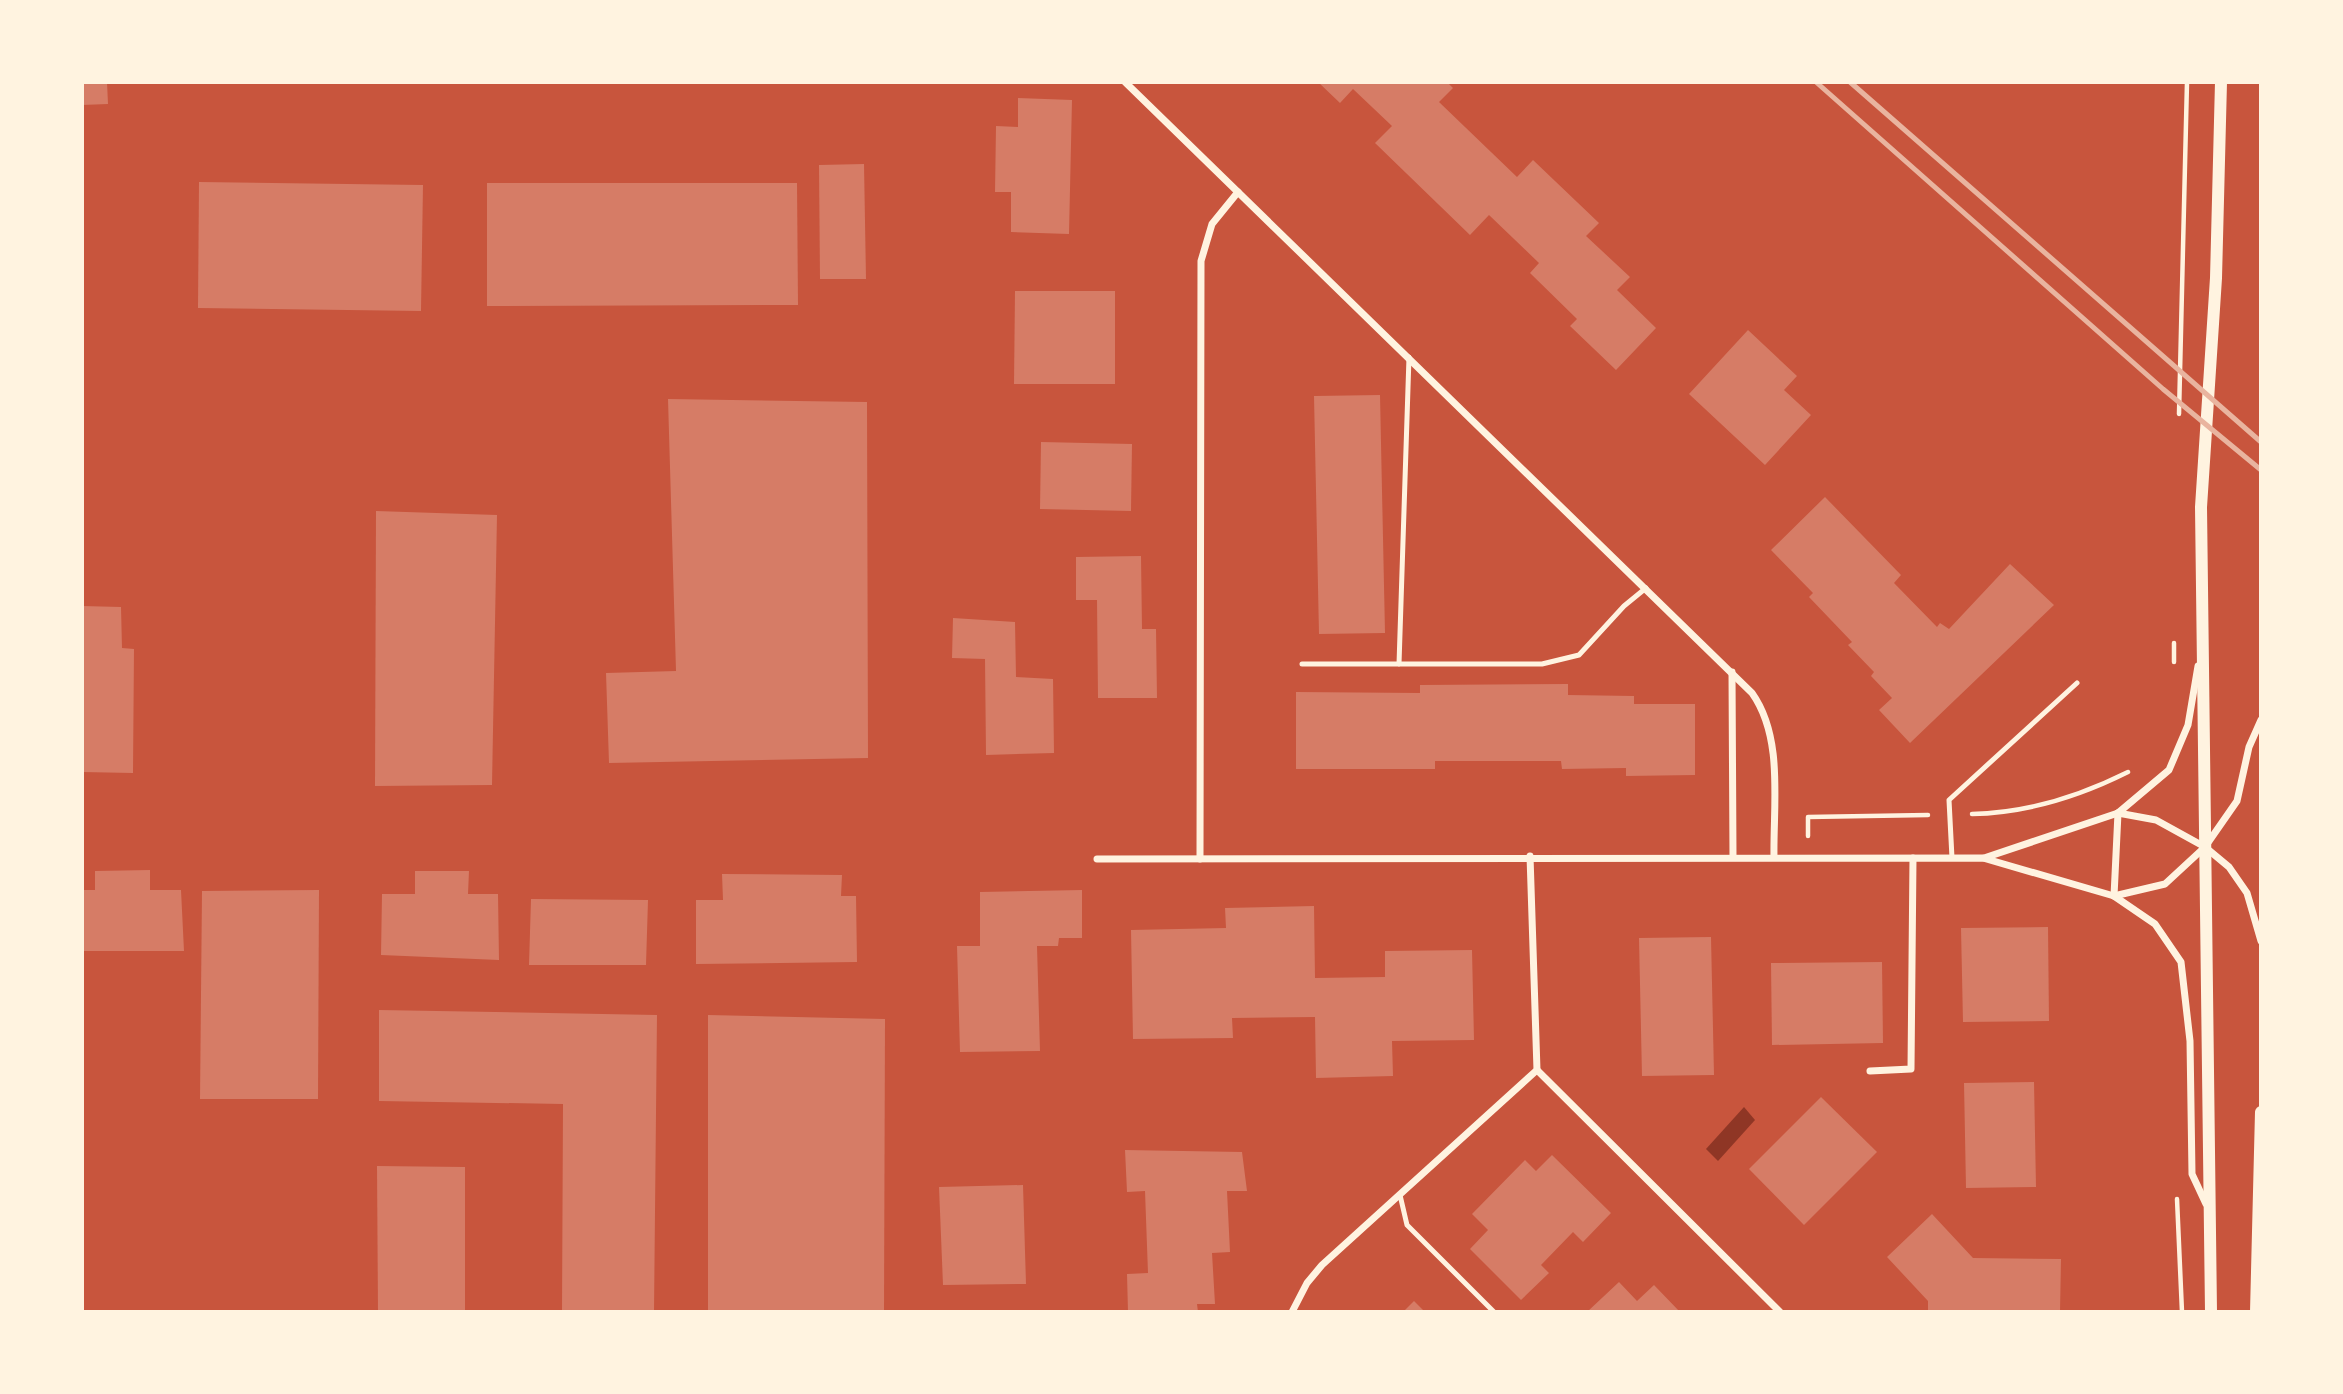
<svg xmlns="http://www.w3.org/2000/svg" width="2343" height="1394" font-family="'Source Sans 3',sans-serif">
<rect width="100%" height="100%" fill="#c8553d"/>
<polygon fill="#8f3625" points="1744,1107 1755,1120 1718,1161 1706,1149"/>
<g fill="#d67c66">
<polygon points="82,82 107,82 108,104 82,105"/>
<polygon points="1318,82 1447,82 1453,88 1439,102 1517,177 1533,160 1599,223 1586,236 1630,277 1617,290 1656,328 1616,370 1570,326 1577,319 1530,273 1539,263 1489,215 1470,235 1375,143 1392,126 1353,89 1340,103"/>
<polygon points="1018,98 1072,100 1069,234 1011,232 1011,192 995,192 996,126 1018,127"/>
<polygon points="864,164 866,279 820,279 819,165"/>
<polygon points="199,182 423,185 421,311 198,308"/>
<polygon points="487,183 797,183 798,305 487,306"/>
<polygon points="1015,291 1115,291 1115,384 1014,384"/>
<polygon points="1748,330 1797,376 1784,390 1811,415 1765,465 1689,394"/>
<polygon points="1380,395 1385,633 1319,634 1314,396"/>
<polygon points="668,399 867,402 868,758 609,763 606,673 676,671"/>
<polygon points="1041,442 1132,444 1131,511 1040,509"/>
<polygon points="1825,497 1901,575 1894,583 1937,627 1940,623 1949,629 2010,564 2054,605 1910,743 1879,710 1892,698 1871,676 1874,672 1848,645 1852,642 1809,597 1813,593 1771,550"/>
<polygon points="376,511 497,515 492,785 375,786"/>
<polygon points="1141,556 1142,629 1156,629 1157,698 1098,698 1097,600 1076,600 1076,557"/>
<polygon points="82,606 121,607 122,648 134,649 133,773 82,772"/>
<polygon points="953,618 1015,622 1016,677 1053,679 1054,753 986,755 985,659 952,658"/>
<polygon points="1568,684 1568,695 1634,696 1634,704 1695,704 1695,775 1626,776 1626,768 1562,769 1561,761 1435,761 1435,769 1296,769 1296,692 1420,693 1420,685"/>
<polygon points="150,870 150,890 181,890 184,951 82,951 82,890 95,890 95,871"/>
<polygon points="415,871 469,871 468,894 498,894 499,960 381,955 382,894 415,894"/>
<polygon points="722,874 842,875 841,896 856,896 857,962 696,964 696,900 723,900"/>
<polygon points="319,890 318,1099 200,1099 202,891"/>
<polygon points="1082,890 1082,938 1059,938 1058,946 1037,946 1040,1051 960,1052 957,946 980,946 980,892"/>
<polygon points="531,899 648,900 646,965 529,965"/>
<polygon points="1314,906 1315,978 1385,977 1385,951 1472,950 1474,1040 1392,1041 1393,1076 1316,1078 1315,1017 1232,1018 1233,1038 1133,1039 1131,930 1226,928 1225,908"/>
<polygon points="2048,927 2049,1021 1963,1022 1961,928"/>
<polygon points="1711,937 1714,1075 1642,1076 1639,938"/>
<polygon points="1882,962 1883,1043 1772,1045 1771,963"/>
<polygon points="379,1010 657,1015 654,1312 562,1312 563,1104 379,1101"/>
<polygon points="708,1015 885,1019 884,1312 708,1312"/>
<polygon points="2034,1082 2036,1187 1966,1188 1964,1083"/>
<polygon points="1821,1097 1877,1152 1804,1225 1749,1169"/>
<polygon points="1125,1150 1242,1152 1247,1191 1227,1191 1230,1252 1212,1253 1215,1304 1197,1304 1198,1312 1128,1312 1127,1274 1148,1273 1145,1191 1127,1192"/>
<polygon points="1552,1155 1611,1213 1583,1242 1573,1232 1541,1265 1549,1273 1521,1300 1470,1249 1488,1230 1472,1214 1525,1160 1536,1171"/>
<polygon points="377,1166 465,1167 465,1312 378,1312"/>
<polygon points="1023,1185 1026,1284 943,1285 939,1187"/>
<polygon points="1932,1214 1973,1258 2061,1259 2060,1312 1928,1312 1928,1301 1887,1257"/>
<polygon points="1619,1282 1637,1301 1654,1285 1680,1312 1587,1312"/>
<polygon points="1414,1301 1425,1312 1403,1312"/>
</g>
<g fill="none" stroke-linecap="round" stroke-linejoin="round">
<g stroke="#fff3e0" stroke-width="4.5">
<polyline points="2179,414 2187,82"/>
<polyline points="2174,662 2174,643"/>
<path d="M1972 814C2025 813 2080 796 2128 772"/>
<polyline points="1808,836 1808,817 1928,815"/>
<polyline points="2177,1199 2182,1312"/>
</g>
<g stroke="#fff3e0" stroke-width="5">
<polyline points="1302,664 1542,664 1579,655 1624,606 1646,588"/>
<polyline points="1399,664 1409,357"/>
<polyline points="1952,858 1949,800 2077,683"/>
<polyline points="1400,1195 1407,1225 1494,1312"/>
</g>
<g stroke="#fff3e0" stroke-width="7">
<path d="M1125 82 1752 693C1784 738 1773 805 1774 857"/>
<polyline points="1732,672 1733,857"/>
<polyline points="2118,813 2156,820 2205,847 2229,867 2247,893 2261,941"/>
<polyline points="1984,858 2118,813 2169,770 2188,725 2198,666"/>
<polyline points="1097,859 1983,858 2114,896 2155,924 2181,962 2190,1041 2192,1174 2206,1204"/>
<polyline points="1200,859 1201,261 1212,224 1238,192"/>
<polyline points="2114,896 2165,884 2205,847 2237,801 2249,747 2261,720"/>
<polyline points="2114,896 2118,813"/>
<polyline points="1537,1070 1780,1312"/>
<polyline points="1870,1071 1911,1069 1913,858"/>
<polyline points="1292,1312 1307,1283 1322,1265 1537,1070 1530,856"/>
</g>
<g stroke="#fff3e0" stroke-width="12">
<polyline points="2211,1312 2201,507 2216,278 2221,82"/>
<polyline points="2256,1312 2261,1112"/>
</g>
<g stroke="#e9b49f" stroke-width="5">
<polyline points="1816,82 2163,389 2261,470"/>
<polyline points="1850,82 2261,442"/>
</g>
</g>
<rect width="2343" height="1394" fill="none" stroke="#fff3e0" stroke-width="168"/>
</svg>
